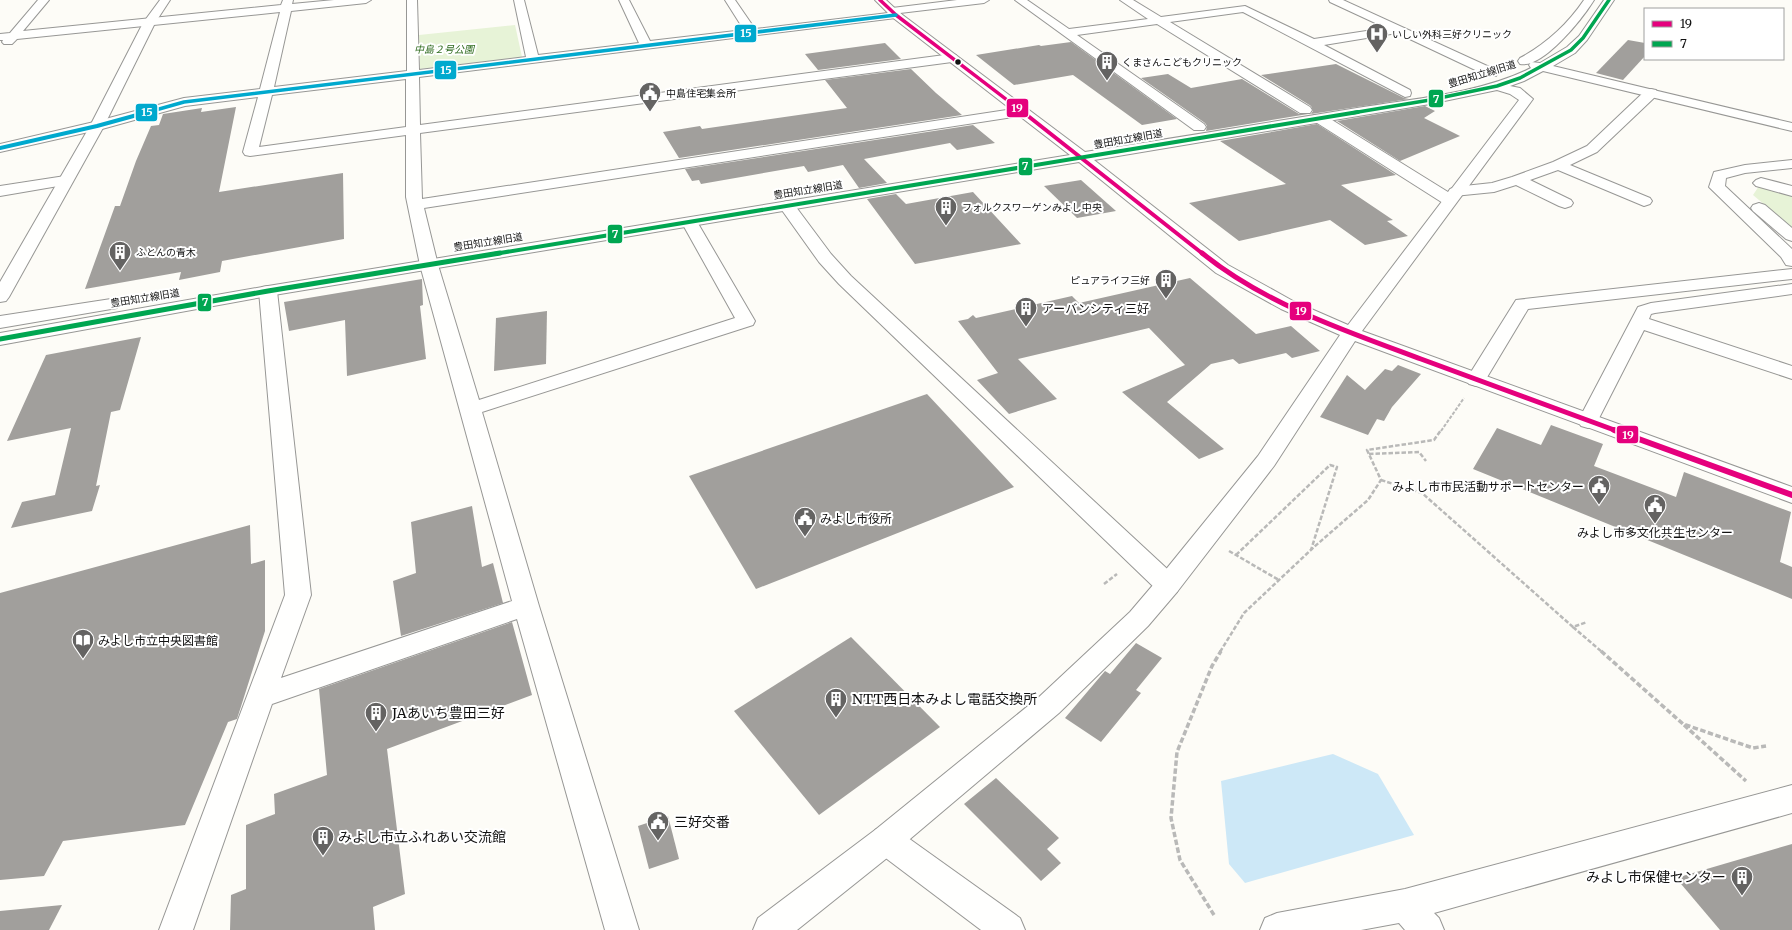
<svg xmlns="http://www.w3.org/2000/svg" width="1792" height="930" font-family="Merriweather,'Noto Sans JP',serif">
<rect width="100%" height="100%" fill="#fdfcf7"/>
<g fill="#e7f3d7">
<polygon points="515,25 522,57 420,69 419,35"/>
<polygon points="1759,186 1792,194 1792,228 1753,195"/>
</g>
<polygon fill="#cde8f7" points="1333,754 1378,774 1414,835 1245,883 1229,864 1221,781"/>
<g fill="#a19f9c">
<polygon points="1628,40 1645,43 1645,56 1623,80 1596,73"/>
<polygon points="1071,42 1177,119 1142,125 1073,75 1014,85 976,55 1039,45 1041,46"/>
<polygon points="885,43 901,59 818,70 805,54"/>
<polygon points="1336,64 1404,98 1409,99 1311,114 1313,111 1311,106 1261,75"/>
<polygon points="911,69 936,93 962,115 679,158 663,132 700,126 702,129 847,108 825,80"/>
<polygon points="1168,74 1191,88 1242,79 1299,114 1308,114 1206,131 1207,126 1205,123 1141,78"/>
<polygon points="1425,106 1435,111 1424,118 1460,136 1400,161 1337,121"/>
<polygon points="236,107 219,192 343,173 344,239 222,261 220,272 179,280 181,272 85,289 115,206 120,206 136,161 151,126 159,125 163,114 202,108 201,112"/>
<polygon points="1317,124 1396,175 1341,185 1393,220 1387,221 1408,236 1365,245 1330,220 1239,241 1189,203 1286,184 1220,141"/>
<polygon points="973,125 995,143 957,150 950,143 864,159 887,183 859,188 843,165 808,172 804,166 701,184 699,180 692,181 685,169"/>
<polygon points="1081,180 1116,211 1077,218 1044,186"/>
<polygon points="973,192 1021,244 915,264 867,199 896,194 906,204"/>
<polygon points="1190,278 1256,334 1291,326 1320,351 1292,358 1286,353 1239,364 1233,359 1211,364 1167,402 1224,449 1199,459 1122,392 1185,365 1149,328 1018,359 1057,399 1009,414 977,380 998,373 958,321 968,319 973,315 976,318 1072,296 1079,303"/>
<polygon points="422,279 423,305 420,306 426,359 347,376 345,320 289,331 284,302"/>
<polygon points="547,311 546,364 494,371 496,318"/>
<polygon points="141,337 120,410 111,412 96,486 100,485 92,511 11,528 22,502 55,495 71,428 7,441 46,355"/>
<polygon points="1398,365 1421,374 1392,407 1384,421 1377,419 1368,435 1320,417 1347,375 1365,390 1385,369 1392,371"/>
<polygon points="927,394 1014,487 756,589 689,476"/>
<polygon points="1551,425 1603,444 1594,466 1676,497 1684,472 1791,512 1780,562 1792,567 1792,599 1473,469 1497,428 1541,445"/>
<polygon points="472,506 482,567 493,563 503,603 401,636 393,581 416,573 411,522"/>
<polygon points="250,525 251,564 265,560 265,631 237,719 228,722 185,825 63,841 44,876 0,880 0,593"/>
<polygon points="512,622 532,695 387,749 405,894 373,907 375,930 230,930 231,895 246,889 246,825 275,814 274,794 327,775 319,689"/>
<polygon points="851,637 940,727 819,815 734,711"/>
<polygon points="1136,643 1162,658 1136,690 1141,693 1101,742 1065,718 1105,671 1110,674"/>
<polygon points="996,778 1059,838 1047,849 1061,863 1041,881 964,804"/>
<polygon points="668,816 679,859 649,869 638,826"/>
<polygon points="1792,844 1792,930 1720,930 1676,878"/>
<polygon points="62,905 49,930 0,930 0,911"/>
</g>
<g fill="none" stroke-linecap="round" stroke-linejoin="round">
<g stroke="#979795" stroke-width="2">
<g id="minor">
<path d="M38 0H49L23 31 281 5 283 0H293L292 4 334 0H371L366 3 291 11 274 87 407 71V0H417L419 70 526 57 514 0H524L538 55 639 43 619 0H629L650 41 744 30 725 0H735L755 29 888 13 887 11 888 9 892 8 957 0H989L984 3 900 13 902 15 900 17 896 18 419 77 420 125 952 54 956 55 958 58 956 61 952 62 420 133 422 199 1020 108 1025 109 1027 112 1025 115 1020 116 424 208 438 265 479 400 735 318 682 223 684 220 690 218 696 220 755 321 753 325 482 412 539 606 639 930H605L517 619 272 704 193 930H159L285 595 259 291 262 287 268 286 274 287 277 291 311 595 281 678 512 601 420 265 406 197V135L250 156 245 155 243 152 258 97 185 106 102 129 0 152V144L94 122 184 98 260 89 280 12 17 39 12 44H4L2 42 3 40H0V34L10 33ZM406 79V127L259 147 272 95Z"/>
<polygon points="1015,0 1027,0 1069,29 1148,19 1120,0 1133,0 1161,17 1245,6 1314,39 1386,28 1330,2 1329,0 1343,0 1496,70 1498,73 1496,76 1488,76 1397,33 1324,45 1410,90 1411,93 1410,96 1405,97 1243,12 1170,22 1310,107 1312,110 1310,113 1300,113 1157,24 1077,35 1204,124 1206,127 1204,130 1194,130"/>
<polygon points="1651,89 1656,90 1657,93 1656,96 1597,152 1570,165 1650,198 1652,201 1650,204 1644,206 1558,170 1530,180 1571,200 1573,203 1571,206 1565,208 1559,206 1516,185 1494,192 1454,196 1457,200 1455,203 1449,205 1443,203 1314,121 1312,118 1314,115 1324,115 1448,192 1450,189 1455,187 1492,183 1512,177 1553,162 1587,146 1646,90"/>
<polygon points="1792,160 1792,168 1745,173 1726,178 1725,186 1792,249 1792,266 1786,265 1781,257 1709,187 1714,172 1745,165"/>
<polygon points="65,176 70,178 73,181 70,184 0,196 0,186"/>
<polygon points="787,201 793,203 831,254 851,276 1177,578 1180,585 1177,592 1168,594 1159,592 839,284 819,262 779,206 781,203"/>
<polygon points="1759,203 1765,205 1792,228 1792,241 1786,239 1753,211 1751,208 1753,205"/>
<polygon points="1792,269 1792,279 1528,309 1483,384 1476,386 1469,384 1466,380 1516,300"/>
<polygon points="1792,284 1792,294 1655,313 1651,314 1649,319 1792,366 1792,379 1644,330 1595,426 1588,428 1581,426 1578,421 1638,307 1651,303"/>
<polygon points="1792,785 1792,813 1434,913 1439,918 1444,930 1405,930 1399,923 1361,930 1260,930 1265,918 1277,913 1405,889"/>
<polygon points="886,825 897,830 1020,918 1025,930 981,930 875,850 870,840 875,830"/>
</g>
</g>
<g stroke="#979795" stroke-width="2">
<g id="tertiary">
<polygon points="160,0 170,0 155,23 104,126 9,297 6,301 0,302 0,282 90,126 143,23"/>
<path d="M875 0H886L900 13 1085 152C1176 138 1266 123 1357 108 1412 99 1482 93 1531 68L1529 65 1531 62 1540 63 1567 47 1579 36 1604 0H1614L1587 40 1575 53 1553 66 1792 123V131L1543 71 1524 81 1510 86 1520 88 1533 99 1362 331 1792 487V503L1355 341 1274 466 1177 592 1148 626 1059 713 897 850 797 930H753L758 918 875 830 1039 697 1130 612 1159 578 1258 456 1340 335 1281 309 1216 273 1079 162 268 296 0 345V333L268 286 1070 155 892 17ZM1497 90 1510 94 1519 100 1348 325 1293 301 1228 265 1094 160 1430 104Z"/>
<path d="M1584 0H1594C1583 18 1543 69 1520 64L1518 61 1520 58C1546 44 1567 25 1584 0Z"/>
<polygon points="1761,178 1792,186 1792,196 1756,186 1753,183 1756,180"/>
<polygon points="111,299 117,300 120,304 117,308 0,328 0,316"/>
</g>
</g>
<polyline stroke="#b9b9b8" stroke-width="2" stroke-dasharray="3.5 1.5" stroke-linecap="butt" points="1441,431 1464,398"/>
<g stroke="#b9b9b8" stroke-width="2.5" stroke-dasharray="4.5 2" stroke-linecap="butt">
<polyline points="1369,454 1419,452 1426,461"/>
<polyline points="1381,480 1422,493 1573,627 1587,622"/>
<polyline points="1229,551 1279,580"/>
<polyline points="1236,555 1330,465 1337,467 1311,550"/>
<polyline points="1104,584 1117,574"/>
<polyline points="1573,627 1602,652"/>
<polyline points="1220,652 1244,613 1314,547 1368,500 1381,480 1367,450 1434,440 1441,430"/>
</g>
<g stroke="#b9b9b8" stroke-width="3.5" stroke-dasharray="5.5 2.5" stroke-linecap="butt">
<polyline points="1601,651 1683,724 1753,748 1766,746"/>
<polyline points="1684,725 1746,781"/>
<polyline points="1214,915 1180,860 1171,818 1177,752 1212,666 1221,651"/>
</g>
<use href="#minor" fill="#fffffe" fill-rule="evenodd"/>
<use href="#tertiary" fill="#fffffe" fill-rule="evenodd"/>
<g stroke="#fff" stroke-width="5">
<polyline id="bus-1-far3" points="880,0 896,15 1024,113"/>
</g>
<g stroke="#fff" stroke-width="6">
<polyline id="bus-1-far2" points="1023,112 1203,254"/>
</g>
<g stroke="#fff" stroke-width="8">
<path id="bus-1-far1" d="M1202 253C1265 304 1345 331 1421 359 1486 383 1551 407 1617 431"/>
</g>
<g stroke="#fff" stroke-width="10">
<polyline id="bus-1" points="1614,430 1792,495"/>
</g>
<g stroke="#fff" stroke-width="5">
<polyline id="bus-2-far2" points="1352,113 1430,100 1497,86 1520,78 1571,50 1583,38 1609,0"/>
</g>
<g stroke="#fff" stroke-width="6">
<polyline id="bus-2-far1" points="494,254 1358,112"/>
</g>
<g stroke="#fff" stroke-width="8">
<polyline id="bus-2" points="0,339 268,291 500,253"/>
</g>
<g stroke="#fff" stroke-width="5">
<polyline id="bus-3-far1" points="145,113 184,102 896,15"/>
</g>
<g stroke="#fff" stroke-width="6">
<polyline id="bus-3" points="0,148 97,126 148,112"/>
</g>
<use href="#bus-1-far3" stroke="#e5007d" stroke-width="3.5"/>
<use href="#bus-1-far2" stroke="#e5007d" stroke-width="4"/>
<use href="#bus-1-far1" stroke="#e5007d" stroke-width="5"/>
<use href="#bus-1" stroke="#e5007d" stroke-width="6"/>
<use href="#bus-2-far2" stroke="#00a651" stroke-width="3.5"/>
<use href="#bus-2-far1" stroke="#00a651" stroke-width="4"/>
<use href="#bus-2" stroke="#00a651" stroke-width="5"/>
<use href="#bus-3-far1" stroke="#00a9ce" stroke-width="3.5"/>
<use href="#bus-3" stroke="#00a9ce" stroke-width="4"/>
</g>
<defs>
<g id="hospital-pin" transform="scale(1.15)"><path d="M0 17L-7.5 6A9.5 9.5 0 1 1 7.5 6Z" fill="#646362" stroke="#fff"/><path d="M-5-5h3v3.5h4V-5h3V5h-3V1.5h-4V5h-3Z" fill="#fff"/></g>
<g id="building-pin" transform="scale(1.15)"><path d="M0 17L-7.5 6A9.5 9.5 0 1 1 7.5 6Z" fill="#646362" stroke="#fff"/><path d="M-4-6H4V6H1V3H-1V6H-4ZM-2.5-4.3h1.7v1.8h-1.7ZM.8-4.3h1.7v1.8H.8ZM-2.5-1h1.7V.8h-1.7ZM.8-1h1.7V.8H.8Z" fill="#fff"/></g>
<g id="civic-pin" transform="scale(1.15)"><path d="M0 17L-7.5 6A9.5 9.5 0 1 1 7.5 6Z" fill="#646362" stroke="#fff"/><path d="M-.6-6.5H3V-4.5H.6V-3L4-1V1h2V6H-6V1h2V-1L-.6-3ZM-1.2 2.5V6h2.4V2.5Z" fill="#fff"/></g>
<g id="library-pin" transform="scale(1.15)"><path d="M0 17L-7.5 6A9.5 9.5 0 1 1 7.5 6Z" fill="#646362" stroke="#fff"/><path d="M-6-4Q-3-5.5-.7-3.5V5Q-3 3-6 4ZM6-4Q3-5.5 .7-3.5V5Q3 3 6 4Z" fill="#fff"/></g>
</defs>
<g fill-rule="evenodd">
<use href="#hospital-pin" x="1377" y="34"/>
<use href="#building-pin" x="1107" y="62"/>
<use href="#civic-pin" x="650" y="93"/>
<use href="#building-pin" x="946" y="207"/>
<use href="#building-pin" x="120" y="252"/>
<use href="#building-pin" x="1166" y="280"/>
<use href="#building-pin" x="1026" y="308"/>
<use href="#civic-pin" x="1599" y="486"/>
<use href="#civic-pin" x="1655" y="505"/>
<use href="#civic-pin" x="805" y="518"/>
<use href="#library-pin" x="83" y="640"/>
<use href="#building-pin" x="836" y="699"/>
<use href="#building-pin" x="376" y="713"/>
<use href="#civic-pin" x="658" y="822"/>
<use href="#building-pin" x="323" y="837"/>
<use href="#building-pin" x="1742" y="877"/>
</g>
<circle fill="#111" stroke="#fff" stroke-width="1.5" cx="958" cy="62" r="3.5"/>
<g text-anchor="middle" dominant-baseline="central" stroke-width="4" stroke-linejoin="round" paint-order="stroke">
<g font-size="10" fill="#111" stroke="#fff" text-anchor="start">
<text x="1392" y="34">いしい外科三好クリニック</text>
<text x="1122" y="62">くまさんこどもクリニック</text>
<text x="666" y="93">中島住宅集会所</text>
<text x="962" y="207">フォルクスワーゲンみよし中央</text>
<text x="136" y="252">ふとんの青木</text>
<text x="1150" y="280" text-anchor="end">ピュアライフ三好</text>
</g>
<g font-size="10" font-style="italic" fill="#2f6b1f" stroke="#fff">
<text x="444" y="49">中島２号公園</text>
</g>
<g font-size="10" fill="#111" stroke="#fff">
<text transform="translate(1482 74) rotate(-17)">豊田知立線旧道</text>
<text transform="translate(1128 139) rotate(-10)">豊田知立線旧道</text>
<text transform="translate(808 190) rotate(-9)">豊田知立線旧道</text>
<text transform="translate(488 242) rotate(-9)">豊田知立線旧道</text>
<text transform="translate(145 298) rotate(-9)">豊田知立線旧道</text>
</g>
<g font-size="12" fill="#111" stroke="#fff" text-anchor="start">
<text x="1042" y="308">アーバンシティ三好</text>
<text x="1584" y="486" text-anchor="end">みよし市市民活動サポートセンター</text>
<text x="820" y="518">みよし市役所</text>
<text x="1655" y="532" text-anchor="middle">みよし市多文化共生センター</text>
<text x="98" y="640">みよし市立中央図書館</text>
</g>
<g font-size="14" fill="#111" stroke="#fff" text-anchor="start">
<text x="852" y="699">NTT西日本みよし電話交換所</text>
<text x="392" y="713">JAあいち豊田三好</text>
<text x="674" y="822">三好交番</text>
<text x="338" y="837">みよし市立ふれあい交流館</text>
<text x="1726" y="877" text-anchor="end">みよし市保健センター</text>
</g>
</g>
<g stroke="#fff" stroke-width="1.5">
<rect x="734" y="24" width="23" height="19" rx="4" fill="#00a9ce"/>
<rect x="434" y="60" width="23" height="20" rx="4" fill="#00a9ce"/>
<rect x="1428" y="89" width="16" height="19" rx="4" fill="#00a651"/>
<rect x="1006" y="98" width="23" height="20" rx="4" fill="#e5007d"/>
<rect x="135" y="103" width="23" height="19" rx="4" fill="#00a9ce"/>
<rect x="1018" y="157" width="15" height="19" rx="4" fill="#00a651"/>
<rect x="607" y="224" width="16" height="20" rx="4" fill="#00a651"/>
<rect x="197" y="293" width="15" height="19" rx="4" fill="#00a651"/>
<rect x="1289" y="301" width="23" height="20" rx="4" fill="#e5007d"/>
<rect x="1616" y="425" width="23" height="19" rx="4" fill="#e5007d"/>
</g>
<g font-size="11" text-anchor="middle" font-weight="bold" fill="#fff">
<text x="746" y="37">15</text>
<text x="446" y="74">15</text>
<text x="1436" y="103">7</text>
<text x="1017" y="112">19</text>
<text x="147" y="116">15</text>
<text x="1025" y="170">7</text>
<text x="615" y="238">7</text>
<text x="205" y="306">7</text>
<text x="1301" y="315">19</text>
<text x="1628" y="439">19</text>
</g>
<rect x="1644" y="8" width="140" height="52" fill="#ffffff" stroke="#a0a0a0"/>
<rect x="1652" y="21" width="20" height="6" fill="#e5007d" stroke="#a0a0a0"/>
<text x="1680" y="28" font-size="12" fill="#111111">19</text>
<rect x="1652" y="41" width="20" height="6" fill="#00a651" stroke="#a0a0a0"/>
<text x="1680" y="48" font-size="12" fill="#111111">7</text>
</svg>
